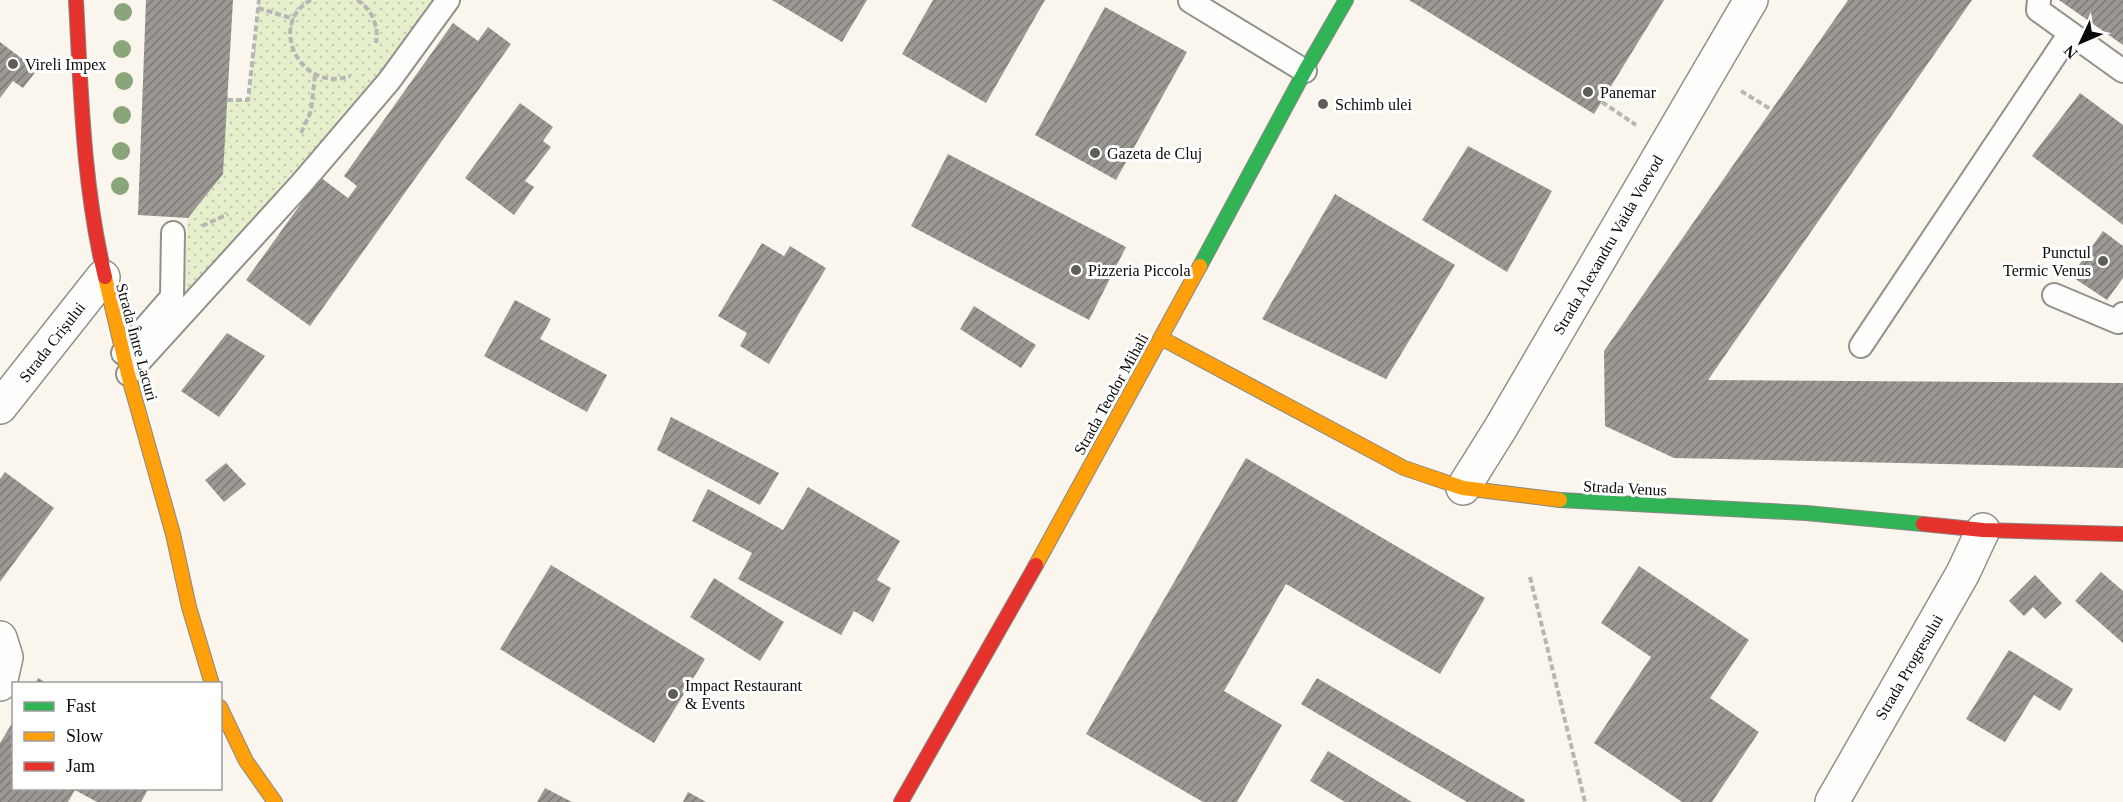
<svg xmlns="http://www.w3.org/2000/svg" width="2123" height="802" font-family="'Times New Roman',serif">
<defs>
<pattern id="grass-dots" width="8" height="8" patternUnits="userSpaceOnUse" patternTransform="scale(1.5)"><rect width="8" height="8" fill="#e5efcc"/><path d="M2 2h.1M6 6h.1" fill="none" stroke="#c3ccae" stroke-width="1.8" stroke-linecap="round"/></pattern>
<pattern id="building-hatch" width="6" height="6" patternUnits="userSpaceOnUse" patternTransform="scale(1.5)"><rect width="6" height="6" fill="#9c9893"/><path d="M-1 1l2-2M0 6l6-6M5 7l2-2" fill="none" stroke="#7d7a76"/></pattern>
</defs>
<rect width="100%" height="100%" fill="#faf6ed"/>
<polygon fill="url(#grass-dots)" points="259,0 434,0 380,77 182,299 188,218 223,174 227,100 248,100"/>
<g fill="url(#building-hatch)">
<polygon points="146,0 233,0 223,174 188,218 138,215"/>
<polygon points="772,0 867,0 842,42"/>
<polygon points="933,0 1045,0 986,103 902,54"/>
<polygon points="1409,0 1664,0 1594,114"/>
<polygon points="1848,0 1972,0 1708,380 2123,383 2123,468 1674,458 1605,426 1604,351"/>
<polygon points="2059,0 2123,0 2123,45"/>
<polygon points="1105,7 1187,52 1116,180 1035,135"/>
<polygon points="453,23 478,41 488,27 511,44 310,326 246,280 320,177 348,198 357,186 344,176"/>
<polygon points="0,42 37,70 23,88 13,81 0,98"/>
<polygon points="2080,93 2123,125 2123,225 2032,156"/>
<polygon points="520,103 553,127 543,141 551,147 525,181 534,187 514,215 465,178"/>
<polygon points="1468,146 1552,191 1507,272 1422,220"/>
<polygon points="948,154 1126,247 1089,320 911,226"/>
<polygon points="1335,194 1455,265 1386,379 1262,319"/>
<polygon points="2103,231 2123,246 2123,278 2107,300 2071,276"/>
<polygon points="762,243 784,256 790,246 826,268 769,364 740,346 747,333 718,316"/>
<polygon points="515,300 551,319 540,339 607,375 587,412 484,356"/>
<polygon points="974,306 1036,345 1021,368 960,329"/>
<polygon points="227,333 265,356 219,417 181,391"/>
<polygon points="671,417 779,473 760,505 657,450"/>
<polygon points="1246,458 1485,598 1440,674 1286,584 1224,691 1282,725 1237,802 1203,802 1086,734"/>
<polygon points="226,463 246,484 224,502 205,480"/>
<polygon points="5,472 54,508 0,582 0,479"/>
<polygon points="808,487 900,541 877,580 891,588 873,622 854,611 841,635 738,579 752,553 692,521 708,489 783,530"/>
<polygon points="551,565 705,659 654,743 500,649"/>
<polygon points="1639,566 1749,640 1710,698 1759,732 1712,802 1682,802 1594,743 1651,657 1601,623"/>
<polygon points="2101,572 2123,591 2123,643 2075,601"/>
<polygon points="2035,575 2062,603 2045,619 2033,607 2024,616 2009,601"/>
<polygon points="714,578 784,622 760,661 690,617"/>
<polygon points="2009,650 2073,689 2060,711 2034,695 2005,742 1966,719"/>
<polygon points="38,678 48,684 35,684"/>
<polygon points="1317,678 1525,800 1524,802 1467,802 1301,704"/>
<polygon points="14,720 14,788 149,788 141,802 97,802 75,790 68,802 0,802 0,743"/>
<polygon points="1328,751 1412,802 1345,802 1310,781"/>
<polygon points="545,788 572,802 537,802"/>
<polygon points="688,792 706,802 683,802"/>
</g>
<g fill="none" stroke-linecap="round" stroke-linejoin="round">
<g stroke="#92908c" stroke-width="26">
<g id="lane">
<polyline points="2039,0 2038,10 2123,71"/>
<polyline points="1190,1 1305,71"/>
<polyline points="2054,295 2118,322 2123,314"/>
<polyline points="1861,346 2070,33"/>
<polyline points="123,353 172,297 173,233"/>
<polyline points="128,374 301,184 389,81 448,0"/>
</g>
</g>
<g stroke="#92908c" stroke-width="36">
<g id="street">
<polyline points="0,407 103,277"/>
<polyline points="1463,488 1500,429 1751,0"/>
<polyline points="0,638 6,657 0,684"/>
<polyline points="1832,802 1963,573 1983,530"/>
</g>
</g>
<g stroke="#898783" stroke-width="16">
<g id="fast">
<polyline points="1200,266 1305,71 1346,0"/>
<polyline points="1560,500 1806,513 1923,524"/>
</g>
</g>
<g stroke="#898783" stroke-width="16">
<g id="slow">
<polyline points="105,277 128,374 173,534 189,607 212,684"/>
<polyline points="1161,338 1404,468 1463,488 1560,500"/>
<polyline points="1036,565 1200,266"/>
<polyline points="220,707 246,761 275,802"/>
</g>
</g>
<g stroke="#898783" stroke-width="16">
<g id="jam">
<path d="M76 0C81 93 83 186 105 277"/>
<polyline points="1923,524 1983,530 2123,534"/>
<polyline points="901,802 1036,565"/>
</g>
</g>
<g stroke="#b7b6b5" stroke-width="4" stroke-dasharray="6 3" stroke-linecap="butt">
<path d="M311 0C266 24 301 94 350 76"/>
<path d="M357 0C372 9 379 26 376 43"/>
<polyline points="258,8 294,19"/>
<polyline points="1741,91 1772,110"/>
<polyline points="227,100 248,100 259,0"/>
<polyline points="1602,102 1636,125"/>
<polyline points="301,133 311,111 315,75"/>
<polyline points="202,226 228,214"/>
<polyline points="1530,577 1585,802"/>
</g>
<use href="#lane" stroke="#fefefc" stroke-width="22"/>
<use href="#street" stroke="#fefefc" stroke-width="33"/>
<use href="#fast" stroke="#30b455" stroke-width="14"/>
<use href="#slow" stroke="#ff9f0a" stroke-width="14"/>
<use href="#jam" stroke="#e5322d" stroke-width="14"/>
</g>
<g fill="#8aa579">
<circle cx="123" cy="12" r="9"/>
<circle cx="122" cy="49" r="9"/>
<circle cx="124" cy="81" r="9"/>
<circle cx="122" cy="115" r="9"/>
<circle cx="121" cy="151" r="9"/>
<circle cx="120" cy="186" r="9"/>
</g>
<g fill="#5e5d59" stroke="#fff" stroke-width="2">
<circle cx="13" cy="64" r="6"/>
<circle cx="1588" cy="92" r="6"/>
<circle cx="1323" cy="104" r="6"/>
<circle cx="1095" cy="153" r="6"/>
<circle cx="2103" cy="261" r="6"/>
<circle cx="1076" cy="270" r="6"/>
<circle cx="673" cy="694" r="6"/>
</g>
<g text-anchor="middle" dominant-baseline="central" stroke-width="6" stroke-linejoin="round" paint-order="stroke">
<g font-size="16" fill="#0a0a0a" stroke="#fff" text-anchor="start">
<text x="25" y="64">Vireli Impex</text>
<text x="1600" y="92">Panemar</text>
<text x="1335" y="104">Schimb ulei</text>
<text x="1107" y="153">Gazeta de Cluj</text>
<text x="2091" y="252" text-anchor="end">Punctul<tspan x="2091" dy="18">Termic Venus</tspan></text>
<text x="1088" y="270">Pizzeria Piccola</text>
<text x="685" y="685">Impact Restaurant<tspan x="685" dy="18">&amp; Events</tspan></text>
</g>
<g font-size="16" fill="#0a0a0a" stroke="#fff">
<text transform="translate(1608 245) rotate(-60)">Strada Alexandru Vaida Voevod</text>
<text transform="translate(52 342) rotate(-52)">Strada Crișului</text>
<text transform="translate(137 342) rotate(75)">Strada Între Lacuri</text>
<text transform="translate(1111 394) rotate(-61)">Strada Teodor Mihali</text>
<text transform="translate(1625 488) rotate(3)">Strada Venus</text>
<text transform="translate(1909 667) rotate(-60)">Strada Progresului</text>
</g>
</g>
<rect x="12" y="682" width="210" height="108" fill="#ffffff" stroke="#9d9d9d" stroke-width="1.5"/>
<rect x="24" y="702" width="30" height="9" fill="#30b455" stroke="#9d9d9d" stroke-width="1.5"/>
<text x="66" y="712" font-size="18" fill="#0a0a0a">Fast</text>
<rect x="24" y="732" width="30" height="9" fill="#ff9f0a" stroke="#9d9d9d" stroke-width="1.5"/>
<text x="66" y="742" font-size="18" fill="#0a0a0a">Slow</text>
<rect x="24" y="762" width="30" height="9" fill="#e5322d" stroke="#9d9d9d" stroke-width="1.5"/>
<text x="66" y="772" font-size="18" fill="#0a0a0a">Jam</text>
<g transform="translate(2081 42) rotate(226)" stroke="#ffffff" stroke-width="4.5" paint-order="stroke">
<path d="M0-4.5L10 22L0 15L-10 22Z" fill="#0a0a0a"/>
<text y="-9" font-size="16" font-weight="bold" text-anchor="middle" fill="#0a0a0a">N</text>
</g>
</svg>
